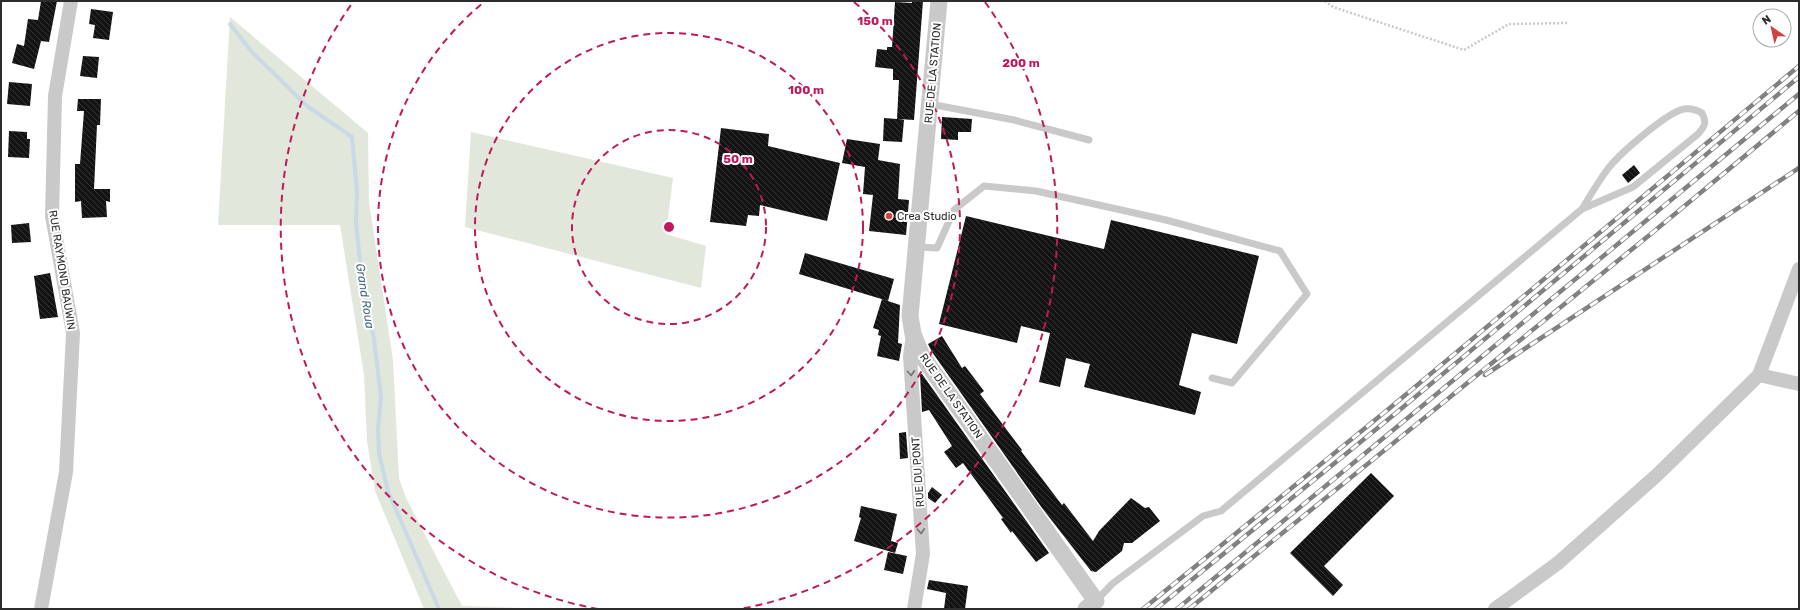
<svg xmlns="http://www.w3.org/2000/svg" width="1800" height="610" font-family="Rubik,sans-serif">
<defs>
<pattern id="building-back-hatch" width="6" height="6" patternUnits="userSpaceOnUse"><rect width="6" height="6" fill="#131313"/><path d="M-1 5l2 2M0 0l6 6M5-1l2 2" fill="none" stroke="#363636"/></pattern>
</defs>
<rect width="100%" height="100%" fill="#fff"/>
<g fill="#e1e8db">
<polygon points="230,17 368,133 369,202 393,360 399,478 406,498 462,606 561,609 424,609 375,491 367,441 364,375 340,225 218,225"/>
<polygon points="471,132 673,178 666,234 706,246 701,288 465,227"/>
</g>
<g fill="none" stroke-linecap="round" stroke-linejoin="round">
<polyline stroke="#c9d9e6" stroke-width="4" points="230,24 252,52 307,106 352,137 357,192 356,223 360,261 374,339 381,397 378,429 379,454 388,491 439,609"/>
</g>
<g fill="url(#building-back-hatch)">
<polygon points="41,1 57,1 49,42 41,41 34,69 12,63 17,44 24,46 28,19 38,20"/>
<polygon points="912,1 923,1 914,120 899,119 904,120 902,142 883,141 884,118 897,119 899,80 893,80 893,69 875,67 877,49 887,50 887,47 892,47 895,2 912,3"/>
<polygon points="91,9 113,12 109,40 93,38 95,25 89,24"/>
<polygon points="83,56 99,57 97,78 80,76"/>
<polygon points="9,82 32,84 30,106 7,104"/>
<polygon points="78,99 101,99 100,125 97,125 94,189 110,189 110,202 106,201 107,217 82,218 81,201 75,202 75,164 80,164 84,111 77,111"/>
<polygon points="942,117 972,119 971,132 958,132 958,140 941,139"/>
<polygon points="721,128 769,134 768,146 840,163 827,221 760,205 759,216 748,215 746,226 710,222"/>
<polygon points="9,131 27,132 27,139 30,139 29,158 8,157"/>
<polygon points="847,139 880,144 878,160 900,164 898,199 909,200 906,235 869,231 873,195 863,194 865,167 842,163"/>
<polygon points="1634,165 1640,173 1628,183 1622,175"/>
<polygon points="966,216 1104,249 1111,220 1259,256 1237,344 1192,333 1179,385 1201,392 1195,415 1084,387 1090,364 1066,358 1060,387 1039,382 1050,333 1021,326 1017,343 939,324"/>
<polygon points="29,223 31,242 12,243 11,225"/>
<polygon points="805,253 894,279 888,301 799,274"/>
<polygon points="50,273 58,317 40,319 34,276"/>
<polygon points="882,299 900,305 898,343 902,344 899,361 877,356 881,336 878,335 879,330 873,328"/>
<polygon points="942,336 962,368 965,366 984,391 980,394 1022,450 1021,451 1062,505 1064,503 1093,541 1099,531 1131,498 1145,508 1149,507 1160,521 1132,543 1124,543 1122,551 1096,572 1091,571 1042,508 932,352 928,344"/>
<polygon points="920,374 922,374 1049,553 1036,562 1012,531 1011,533 1001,519 1003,518 963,463 956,468 944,452 952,446 929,410 922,412"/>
<polygon points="906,432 908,458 900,459 899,433"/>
<polygon points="1371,473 1394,496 1324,566 1343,585 1333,596 1290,553"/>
<polygon points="932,487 942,495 935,503 928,498 928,493"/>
<polygon points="861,506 897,514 891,541 898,543 895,553 854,541 861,518 859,517"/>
<polygon points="888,552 907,556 903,574 884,570"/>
<polygon points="929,580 968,586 965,609 944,609 946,593 927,589"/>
</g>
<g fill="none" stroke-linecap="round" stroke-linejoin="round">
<polyline stroke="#c9c9c9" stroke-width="2.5" stroke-dasharray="2 2" stroke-linecap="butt" points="1325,1 1333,7 1464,50 1509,24 1568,23"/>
<g stroke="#c9c9c9" stroke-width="7">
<polyline points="930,104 1014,120 1089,140"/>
<polyline points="917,247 937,248 954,210 984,186 1036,191 1166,220 1280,251 1307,294 1232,383 1212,378"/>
<path d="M1097 600 1112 584 1203 516 1221 511 1582 209C1590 196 1598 182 1607 170 1618 155 1667 112 1684 109 1690 108 1697 110 1702 113 1707 123 1705 126 1698 134L1633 187 1582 209"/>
</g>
<g stroke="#c9c9c9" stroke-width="14">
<polyline points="913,334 910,356 923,554 914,609"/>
<polyline points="1759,375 1799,384"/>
<polyline points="41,609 66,472 73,333 52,216 55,96 71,1"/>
<polyline points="1495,609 1558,563 1657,475 1759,375 1799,269"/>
</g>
<polyline stroke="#c9c9c9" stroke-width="17" points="939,1 910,316 913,334 922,356 1096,601 1086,609"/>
<g stroke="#818181" stroke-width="4.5">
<g id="rail">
<polyline points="1485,375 1799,168"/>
<polyline points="1143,609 1391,407 1799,66"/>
<polyline points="1156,609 1396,413 1799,77"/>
<polyline points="1177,609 1799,94"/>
<polyline points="1189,609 1652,233 1799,111"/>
</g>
</g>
<use href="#rail" stroke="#fff" stroke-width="3" stroke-dasharray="9" stroke-linecap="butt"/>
</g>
<defs><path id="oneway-chevron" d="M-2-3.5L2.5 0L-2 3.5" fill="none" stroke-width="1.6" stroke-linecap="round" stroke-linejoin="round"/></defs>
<g stroke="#737373">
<use href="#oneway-chevron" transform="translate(911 373) rotate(86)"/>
<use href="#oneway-chevron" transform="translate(921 531) rotate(87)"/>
</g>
<g fill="none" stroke="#c2185b" stroke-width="2" stroke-dasharray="7 5">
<circle cx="669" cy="227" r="97"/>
<circle cx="669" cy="227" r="194"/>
<path d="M854 2A291 291 0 1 1 484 2"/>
<path d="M598 609A388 388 0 0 1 353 2M985 2A388 388 0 0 1 740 609"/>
</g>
<circle fill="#cf4243" stroke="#fff" stroke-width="1.5" cx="889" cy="216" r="4"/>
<g text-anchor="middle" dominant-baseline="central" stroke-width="4" stroke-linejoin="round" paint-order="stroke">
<g font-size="11" fill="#2c2c2c" stroke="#fff">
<text transform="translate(933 73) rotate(-85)">RUE DE LA STATION</text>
<text transform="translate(62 270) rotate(81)">RUE RAYMOND BAUWIN</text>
<text transform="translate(951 396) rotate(55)">RUE DE LA STATION</text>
<text transform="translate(918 472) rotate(-94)">RUE DU PONT</text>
</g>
<g font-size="11" fill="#2c2c2c" stroke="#fff" text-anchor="start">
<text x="897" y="216">Crea Studio</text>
</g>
<g font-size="12" font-style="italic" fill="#456783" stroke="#fff">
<text transform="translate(365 296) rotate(81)">Grand Roua</text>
</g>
</g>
<circle cx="669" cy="227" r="6" fill="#c2185b" stroke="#fff" stroke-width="2"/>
<g font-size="12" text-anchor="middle" font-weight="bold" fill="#c2185b" stroke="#fff" stroke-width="4" stroke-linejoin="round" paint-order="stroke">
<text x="875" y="25">150 m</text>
<text x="1021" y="67">200 m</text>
<text x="806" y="94">100 m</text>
<text x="738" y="163">50 m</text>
</g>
<rect width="1800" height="610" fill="none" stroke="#2c2c2c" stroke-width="4"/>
<g transform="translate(1772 28) rotate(326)"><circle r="19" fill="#ffffff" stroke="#ababab"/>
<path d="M0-3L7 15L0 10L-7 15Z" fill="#cf4243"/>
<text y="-6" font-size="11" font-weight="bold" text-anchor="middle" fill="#2c2c2c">N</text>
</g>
</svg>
